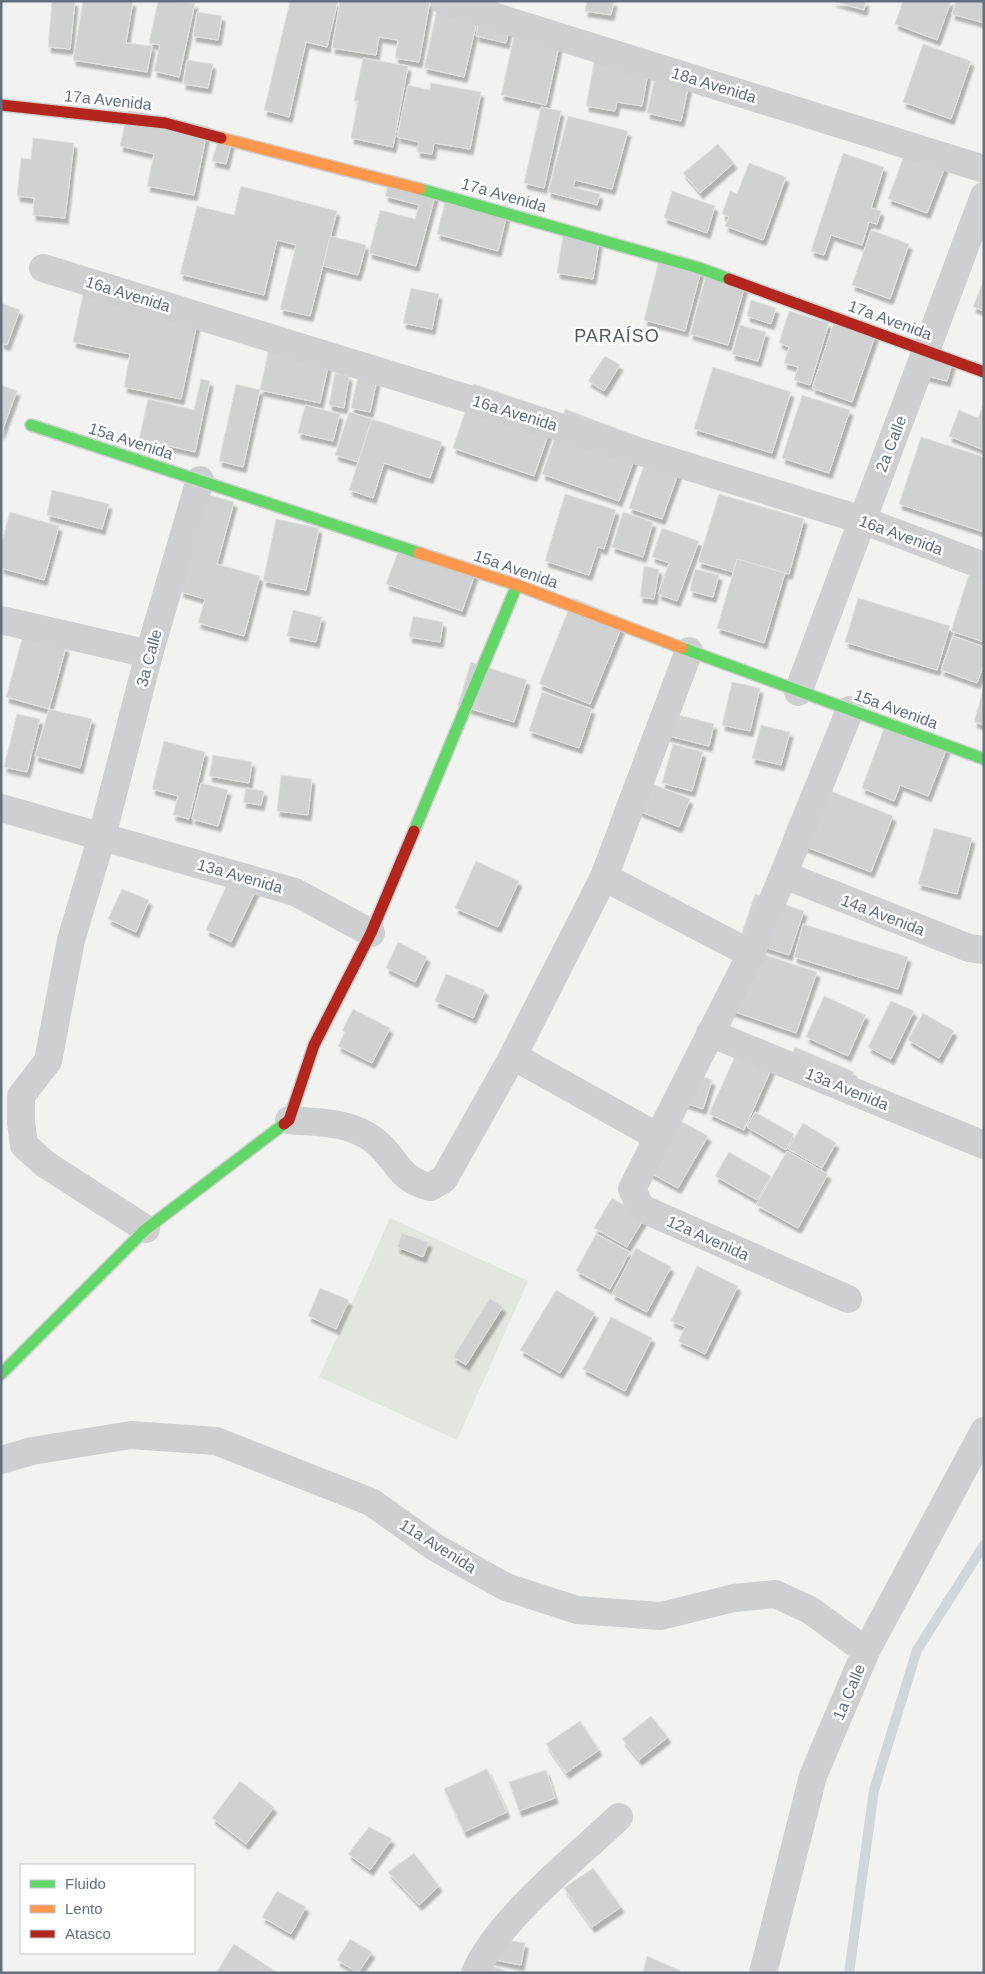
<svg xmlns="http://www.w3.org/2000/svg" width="985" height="1974" font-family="Helvetica,sans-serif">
<defs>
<filter id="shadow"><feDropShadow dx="3" dy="5.5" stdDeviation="1" flood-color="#0004"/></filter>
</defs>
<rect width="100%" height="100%" fill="#f2f3f0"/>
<polygon fill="#e1e6de" points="390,1218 528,1281 457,1440 319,1377"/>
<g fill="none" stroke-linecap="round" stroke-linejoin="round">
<polyline stroke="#d1d6da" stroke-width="10" points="849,1973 874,1790 917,1650 984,1545"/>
</g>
<g fill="#d0d1d1" stroke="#e2e2e0" filter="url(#shadow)">
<polygon points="52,1 75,1 70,49 48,47"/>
<polygon points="83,1 133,1 126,43 152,46 147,72 73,60"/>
<polygon points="158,1 195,3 179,77 154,71 160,45 149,43"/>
<polygon points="290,1 338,1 327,47 306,42 289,117 264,110"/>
<polygon points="340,1 430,1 419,62 395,58 398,40 379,37 376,55 332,48"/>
<polygon points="439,1 481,4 464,77 424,68"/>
<polygon points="587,1 614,1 611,15 585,11"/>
<polygon points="833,1 866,1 864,10"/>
<polygon points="903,1 951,1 937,40 895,24"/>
<polygon points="956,1 984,1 984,23 952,14"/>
<polygon points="481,9 512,16 506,43 476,36"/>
<polygon points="197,12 222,16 218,40 193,36"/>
<polygon points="518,18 563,28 546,105 501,95"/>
<polygon points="923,44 971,61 951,119 903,102"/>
<polygon points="597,46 651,56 642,106 617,102 615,111 586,106"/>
<polygon points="363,58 408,66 393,147 351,138 358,101 354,101"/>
<polygon points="187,60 213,64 208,88 183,84"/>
<polygon points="658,63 692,70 681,121 647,113"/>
<polygon points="431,83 481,92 470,149 434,143 432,154 417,152 419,142 397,137 408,85 430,90"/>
<polygon points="541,107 561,111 544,188 524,183"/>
<polygon points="128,110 208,127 194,195 147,186 154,154 120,146"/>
<polygon points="568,116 628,131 612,189 575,180 573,187 600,194 597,205 548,192"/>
<polygon points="219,136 232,140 226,164 212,161"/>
<polygon points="33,138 74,143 65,218 33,215 34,198 17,196 21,158 31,159"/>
<polygon points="910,139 950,154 927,213 888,199"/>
<polygon points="718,144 734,163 700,193 683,173"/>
<polygon points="843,153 884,167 871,208 881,211 877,224 869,222 862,245 831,235 824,255 811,251"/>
<polygon points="749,163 786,177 763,240 725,226 729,217 722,214 730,191 737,194"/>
<polygon points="391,176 437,189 416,266 369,253 380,210 415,219 419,205 385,196"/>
<polygon points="241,186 337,211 310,316 280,309 296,245 277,240 264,295 180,274 197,206 234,215"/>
<polygon points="672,191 715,206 707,233 664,218"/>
<polygon points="447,194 508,210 498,251 437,234"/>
<polygon points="564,229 600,236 593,279 557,273"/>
<polygon points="871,230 909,244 890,299 852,285"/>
<polygon points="330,236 366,245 358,275 323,266"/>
<polygon points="659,260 701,271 685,331 644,320"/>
<polygon points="707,271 746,282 728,345 690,334"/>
<polygon points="984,279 984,311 973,307"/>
<polygon points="85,285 200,309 181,399 124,387 130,354 73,342"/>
<polygon points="411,288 439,294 432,329 403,323"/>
<polygon points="751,300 776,308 771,324 747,316"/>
<polygon points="1,303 20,310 7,345 1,343"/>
<polygon points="789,311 829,323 810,385 794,380 798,367 784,363 789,347 779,343"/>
<polygon points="836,316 877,330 852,402 812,388"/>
<polygon points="740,325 766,332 758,361 732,354"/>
<polygon points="271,338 330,358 320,403 260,390"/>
<polygon points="928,354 953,360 947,381 922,375"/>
<polygon points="605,356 620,365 604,391 588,381"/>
<polygon points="713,367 791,392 772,453 694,429"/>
<polygon points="335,373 349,376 344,408 329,405"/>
<polygon points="358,376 377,380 370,412 351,408"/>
<polygon points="201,379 210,381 195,452 139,439 148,399 194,410"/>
<polygon points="236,384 260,390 243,467 219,461"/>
<polygon points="474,384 556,412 534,476 453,448"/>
<polygon points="1,385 17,391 1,434"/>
<polygon points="802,395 850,410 829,473 782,458"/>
<polygon points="984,402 984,450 949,436 959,410 978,418"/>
<polygon points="305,405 340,414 333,441 298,433"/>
<polygon points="565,409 642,438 619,501 542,474"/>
<polygon points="349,412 372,419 358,462 335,455"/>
<polygon points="372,419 442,442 430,478 384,463 373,498 349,490"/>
<polygon points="921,437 984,457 984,532 899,504"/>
<polygon points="649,451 682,463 662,519 629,508"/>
<polygon points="189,489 234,502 217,564 260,576 244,636 198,623 205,599 181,592"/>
<polygon points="52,490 109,504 102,529 47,515"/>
<polygon points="565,494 616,510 604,549 598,547 589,575 545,561"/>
<polygon points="719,494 804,519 789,574 737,559 733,572 698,562"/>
<polygon points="10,512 59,526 44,580 1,568 1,545"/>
<polygon points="623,512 653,522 643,557 612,547"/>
<polygon points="276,519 319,528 306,590 263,581"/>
<polygon points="662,528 699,541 677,601 658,594 669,563 652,557"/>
<polygon points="402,541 477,568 462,611 386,584"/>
<polygon points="737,559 785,573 764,643 717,628"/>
<polygon points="973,561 984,564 984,642 951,631"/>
<polygon points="644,566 659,569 654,599 640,597"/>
<polygon points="695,569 719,575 713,597 690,591"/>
<polygon points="573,598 625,619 590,704 539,684"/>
<polygon points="858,598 950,626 937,670 845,642"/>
<polygon points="293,610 322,617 316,642 287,636"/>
<polygon points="413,616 443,622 440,642 409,637"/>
<polygon points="23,635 66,647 49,709 6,697"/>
<polygon points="953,636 984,647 984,664 977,683 941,670"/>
<polygon points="471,662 527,680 514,722 458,705"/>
<polygon points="732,682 760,688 750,731 722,725"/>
<polygon points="984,686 984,725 974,722"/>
<polygon points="542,692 592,709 579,748 529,731"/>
<polygon points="49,709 92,719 80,768 35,756"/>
<polygon points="667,712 714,724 709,746 661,734"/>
<polygon points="17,714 40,719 27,772 4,767"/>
<polygon points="887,720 949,743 928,796 900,785 894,801 862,788"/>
<polygon points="761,725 790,732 781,765 752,758"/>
<polygon points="164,741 205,752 189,819 173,815 178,796 152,789"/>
<polygon points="673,744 703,752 692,791 662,783"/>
<polygon points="213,755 252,762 249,783 209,776"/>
<polygon points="281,775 312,779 308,815 277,811"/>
<polygon points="636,777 690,799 679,827 624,805"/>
<polygon points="806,781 893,816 871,872 783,838"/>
<polygon points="201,783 228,790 218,826 192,819"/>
<polygon points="246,788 264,791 261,805 243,802"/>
<polygon points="934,828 972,838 957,894 918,884"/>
<polygon points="476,861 519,881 498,927 455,908"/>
<polygon points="231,876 257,888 231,942 206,930"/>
<polygon points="122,889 149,900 136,932 108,919"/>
<polygon points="755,894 804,911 789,955 740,939"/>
<polygon points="803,924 908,957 898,989 794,957"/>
<polygon points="398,942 427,957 415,982 386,968"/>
<polygon points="744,948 817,972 796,1033 724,1008"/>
<polygon points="446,974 485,990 473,1018 435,1001"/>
<polygon points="824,996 866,1015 848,1056 806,1037"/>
<polygon points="891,1001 914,1011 891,1059 868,1047"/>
<polygon points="353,1009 390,1028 372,1063 338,1046 345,1032 342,1031"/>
<polygon points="923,1013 954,1031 939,1058 908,1040"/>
<polygon points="740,1045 775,1061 744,1130 709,1114"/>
<polygon points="795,1047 854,1072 844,1095 786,1070"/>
<polygon points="684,1070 712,1080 703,1109 674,1099"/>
<polygon points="755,1112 794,1134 786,1150 747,1127"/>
<polygon points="670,1115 708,1136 678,1188 641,1168"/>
<polygon points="803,1123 836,1143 822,1168 788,1149"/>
<polygon points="787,1151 828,1174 798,1228 756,1205"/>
<polygon points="729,1152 771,1176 757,1200 715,1176"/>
<polygon points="612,1198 645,1217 627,1247 594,1228"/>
<polygon points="402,1233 429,1242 423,1257 397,1247"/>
<polygon points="596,1234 630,1252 610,1289 576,1271"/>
<polygon points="636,1248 671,1267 647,1312 612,1294"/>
<polygon points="697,1266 738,1286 705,1354 678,1341 685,1327 671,1321"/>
<polygon points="320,1288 349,1300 336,1329 308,1316"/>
<polygon points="556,1290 595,1313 560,1373 520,1350"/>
<polygon points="490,1298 503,1307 466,1365 453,1357"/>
<polygon points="611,1317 652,1338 625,1391 583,1369"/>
<polygon points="651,1716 668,1737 639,1760 622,1739"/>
<polygon points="580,1721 599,1750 566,1773 546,1744"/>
<polygon points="487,1769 507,1812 464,1832 444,1789"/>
<polygon points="546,1770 555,1798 519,1811 509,1782"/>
<polygon points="240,1781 274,1807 246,1844 212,1818"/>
<polygon points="369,1827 392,1839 370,1870 348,1854"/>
<polygon points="414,1853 439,1886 419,1905 388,1872"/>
<polygon points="593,1868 621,1907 592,1927 564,1888"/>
<polygon points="277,1891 306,1907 291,1934 262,1917"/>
<polygon points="489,1937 525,1943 521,1965 485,1958"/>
<polygon points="350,1939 372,1952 358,1973 337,1960"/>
<polygon points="234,1944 278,1973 216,1973"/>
<polygon points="647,1956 681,1971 680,1973 643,1973"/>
<polygon points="473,1957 510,1973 466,1973"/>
</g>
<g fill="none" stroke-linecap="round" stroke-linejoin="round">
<g stroke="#ced0d0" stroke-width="14">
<g id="fast">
<polyline points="420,189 699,268 729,279"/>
<polyline points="31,425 419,553"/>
<polyline points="682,648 984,759"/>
<polyline points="414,831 517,585"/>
<polyline points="1,1374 146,1229 284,1124"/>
</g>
</g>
<g stroke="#ced0d0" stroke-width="14">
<g id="slow">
<polyline points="221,138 420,189"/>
<polyline points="419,553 517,585 682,648"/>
</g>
</g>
<g stroke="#ced0d0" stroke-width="14">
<g id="jam">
<polyline points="1,105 165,123 221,138"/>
<polyline points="729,279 984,372"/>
<polyline points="284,1124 289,1120 314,1045 371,933 414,831"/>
</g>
</g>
<g stroke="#cecfd0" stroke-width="28">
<polyline points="444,1 984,169"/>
<polyline points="43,268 862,520 984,566"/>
<polyline points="1,620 149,654"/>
<polyline points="798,692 984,196"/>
<polyline points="1,808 295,892 371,933"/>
<polyline points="784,875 969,948 984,950"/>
<polyline points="604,877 751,954"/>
<polyline points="710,1033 984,1145"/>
<polyline points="513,1056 658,1137"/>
<path d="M289 1120C319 1123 350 1121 375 1141 397 1158 397 1179 430 1187L444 1179 513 1056 604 877 689 651"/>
<polyline points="146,1229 45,1164 24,1145 21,1123 21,1096 48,1061 71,940 102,836 149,654 200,480"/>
<polyline points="848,1299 641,1208 632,1189 751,954 850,710"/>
<polyline points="1,1460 32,1451 131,1435 216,1441 371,1502 436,1548 506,1587 577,1610 661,1616 734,1598 775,1594 810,1610 866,1651"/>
<path d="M475 1973C497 1920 577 1857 619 1817"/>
<polyline points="763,1973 813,1776 866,1651 984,1431"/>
</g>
<use href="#fast" stroke="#63d668" stroke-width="11"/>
<use href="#slow" stroke="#ff974d" stroke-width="11"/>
<use href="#jam" stroke="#b3261e" stroke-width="11"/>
</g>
<g text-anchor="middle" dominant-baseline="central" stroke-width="5" stroke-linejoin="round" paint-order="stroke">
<g font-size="16" fill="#626e81" stroke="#fff">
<text transform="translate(714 85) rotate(17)">18a Avenida</text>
<text transform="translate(108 100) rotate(6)">17a Avenida</text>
<text transform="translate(504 195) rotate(16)">17a Avenida</text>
<text transform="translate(128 294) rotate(17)">16a Avenida</text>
<text transform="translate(890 320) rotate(20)">17a Avenida</text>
<text transform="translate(515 413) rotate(17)">16a Avenida</text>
<text transform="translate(131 441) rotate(18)">15a Avenida</text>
<text transform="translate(891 444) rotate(-69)">2a Calle</text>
<text transform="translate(901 535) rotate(20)">16a Avenida</text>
<text transform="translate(516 569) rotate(19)">15a Avenida</text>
<text transform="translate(149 658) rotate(-75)">3a Calle</text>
<text transform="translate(896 709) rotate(20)">15a Avenida</text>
<text transform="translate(240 876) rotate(16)">13a Avenida</text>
<text transform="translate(883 915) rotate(21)">14a Avenida</text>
<text transform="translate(847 1089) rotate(22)">13a Avenida</text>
<text transform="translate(708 1238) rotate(24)">12a Avenida</text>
<text transform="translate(438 1546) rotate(32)">11a Avenida</text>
<text transform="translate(849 1692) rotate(-67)">1a Calle</text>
</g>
<g font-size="18" letter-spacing="1" fill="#505866" stroke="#fff">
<text x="617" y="336">PARAÍSO</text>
</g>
</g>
<rect width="985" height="1974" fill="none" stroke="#626e81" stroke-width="5"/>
<rect x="20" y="1864" width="175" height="90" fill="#ffffff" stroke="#c0c5cd"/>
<rect x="30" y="1880" width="25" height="8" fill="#63d668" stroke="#c0c5cd"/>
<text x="65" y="1889" font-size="15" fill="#626e81">Fluido</text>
<rect x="30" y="1905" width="25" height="8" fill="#ff974d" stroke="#c0c5cd"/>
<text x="65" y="1914" font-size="15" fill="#626e81">Lento</text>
<rect x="30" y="1930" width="25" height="8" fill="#b3261e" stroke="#c0c5cd"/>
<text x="65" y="1939" font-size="15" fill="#626e81">Atasco</text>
</svg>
